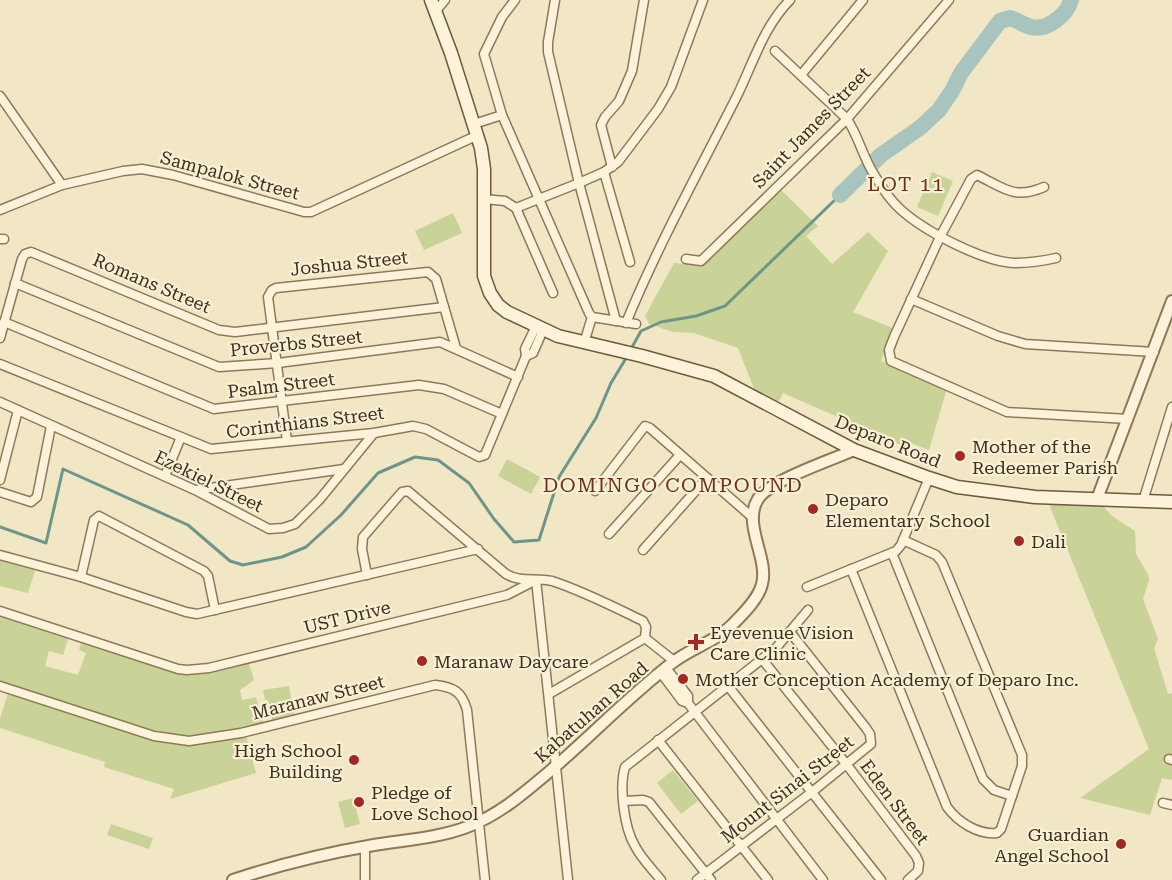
<svg xmlns="http://www.w3.org/2000/svg" width="1172" height="880" font-family="'Roboto Serif',serif">
<rect width="100%" height="100%" fill="#f2e7c5"/>
<g fill="#c9d297">
<polygon points="932,172 953,181 938,216 917,207"/>
<polygon points="781,190 818,226 806,236 832,264 868,232 888,251 853,312 895,329 881,361 947,388 929,450 911,443 908,448 783,393 776,407 757,396 738,348 694,333 673,332 649,324 645,316 674,263 702,265"/>
<polygon points="453,213 462,233 424,250 415,231"/>
<polygon points="507,459 540,477 531,494 498,476"/>
<polygon points="1048,502 1103,506 1112,516 1135,531 1136,554 1148,574 1149,580 1143,599 1158,639 1154,648 1168,694 1172,693 1172,780 1162,778 1150,815 1080,798 1149,749"/>
<polygon points="3,558 36,568 28,593 0,586 0,560"/>
<polygon points="0,615 69,636 63,655 49,651 45,666 78,675 86,653 79,650 82,639 170,669 248,660 254,680 240,690 242,700 256,697 264,725 220,735 188,738 153,733 0,683"/>
<polygon points="289,686 294,716 273,723 267,699 265,700 263,690"/>
<polygon points="8,693 154,736 189,741 245,732 256,773 170,799 174,789 104,767 105,762 0,728 0,719"/>
<polygon points="673,770 698,801 681,814 657,783"/>
<polygon points="353,798 360,824 345,828 338,802"/>
<polygon points="111,824 153,838 149,849 107,835"/>
</g>
<g fill="none" stroke-linecap="round" stroke-linejoin="round">
<g stroke="#6c958c" stroke-width="3">
<polyline points="631,349 641,331 661,322 696,316 725,306 840,195"/>
<polyline points="0,527 46,543 63,469 188,525 230,561 243,565 282,557 306,547 341,515 378,473 415,457 438,460 469,483 494,519 514,542 539,540 559,477 596,418 611,383 628,355"/>
</g>
<path stroke="#a7c5be" stroke-width="16" d="M840 195 881 155 921 127 939 110 952 91 961 73 1000 21 1010 18C1017 20 1024 25 1031 27 1047 31 1067 15 1071 0"/>
<g stroke="#8f7859" stroke-width="11">
<g id="minor">
<polyline points="515,0 502,17 484,54 502,115 589,313 592,317 636,324"/>
<polyline points="555,0 548,42 548,52 579,183 616,321"/>
<polyline points="435,12 445,0"/>
<path d="M775 51 847 119C859 137 863 158 875 176 882 188 890 200 900 209 924 231 983 262 1015 263 1029 263 1043 261 1056 258"/>
<polyline points="801,75 863,0"/>
<polyline points="0,96 62,185"/>
<polyline points="474,124 502,115"/>
<polyline points="612,167 601,125 605,117 619,101 632,71 644,0"/>
<polyline points="604,172 630,262"/>
<path d="M1044 187C1014 200 1004 188 977 175L971 179 940 237 894 337 889 350 891 361 1007 412 1128 419"/>
<polyline points="484,199 505,201 516,208 553,293"/>
<polyline points="516,208 579,183 604,172 618,162 658,109 671,87 703,0"/>
<polyline points="0,210 62,185 123,171 142,169 173,175 304,212 311,212 478,135"/>
<polyline points="0,239 4,239"/>
<polyline points="686,259 701,261 847,119 949,0"/>
<polyline points="15,283 219,367 278,363 440,342 518,377"/>
<polyline points="911,299 998,336 1025,344 1154,352"/>
<polyline points="4,322 214,409 419,385 444,389 502,414"/>
<path d="M626 323C658 245 699 171 737 96 753 63 764 26 790 0"/>
<polyline points="0,338 22,259 25,254 31,252 219,330 235,332 444,307"/>
<polyline points="584,343 592,317"/>
<polyline points="526,356 533,353 543,330"/>
<polyline points="0,364 211,449 374,433 413,426 426,429 479,457 485,455 526,356 525,349 536,326"/>
<polyline points="0,402 195,490 269,529 283,528 295,524 320,499 374,433"/>
<polyline points="287,441 268,297 272,290 276,288 428,272 436,279 456,348"/>
<polyline points="165,476 181,437"/>
<polyline points="0,480 18,410"/>
<polyline points="196,490 344,469"/>
<polyline points="595,491 645,426 650,428 752,517"/>
<polyline points="0,492 31,502 37,497 51,426"/>
<polyline points="1143,501 1172,407"/>
<polyline points="609,534 680,455"/>
<polyline points="643,550 707,478"/>
<polyline points="892,553 983,779 994,790 1012,796"/>
<polyline points="0,555 81,577 186,612 197,614 478,549"/>
<path d="M851 569 947 807C958 822 978 835 997 833L1001 829 1022 766V755L942 562 936 555 903 540"/>
<path d="M367 575 362 549 363 537 402 492 408 491 506 574C521 583 536 577 552 581 583 591 614 607 643 621L646 627 645 638"/>
<polyline points="81,577 94,520 99,516 204,571 208,576 215,610"/>
<polyline points="536,580 568,880"/>
<polyline points="807,587 896,551 901,545 929,478"/>
<polyline points="0,611 178,669 187,670 209,668 507,595 536,580"/>
<polyline points="645,638 674,661"/>
<polyline points="762,659 847,765 916,856 919,863 918,871 908,880"/>
<polyline points="666,668 688,696 688,703"/>
<polyline points="661,673 682,701 688,703 823,880"/>
<path d="M0 686 154 736 189 741 241 733 435 685C454 687 462 692 467 710L485 880"/>
<polyline points="728,686 881,880"/>
<polyline points="549,694 645,638"/>
<polyline points="658,740 768,880"/>
<polyline points="1169,759 1172,760"/>
<polyline points="624,801 643,800 649,802 711,880"/>
<polyline points="1163,803 1172,805"/>
<polyline points="365,847 365,880"/>
<path d="M661 880C652 869 641 858 635 846 624 828 619 787 625 767L776 648 808 610"/>
<polyline points="697,880 812,792 871,744 870,734 866,728 790,632"/>
</g>
</g>
<g stroke="#8f7859" stroke-width="14">
<g id="tertiary">
<polyline points="1097,499 1172,301"/>
<path d="M233 880C278 865 327 853 374 845 405 840 438 838 467 827 499 815 524 793 550 771 591 736 629 696 672 663 691 648 717 641 733 624 743 614 759 598 762 584 769 558 742 524 758 499 770 480 832 460 854 450"/>
</g>
</g>
<g stroke="#71593c" stroke-width="15">
<polyline id="secondary" points="431,0 451,53 481,148 484,169 484,276 490,293 498,305 507,312 558,336 642,356 714,376 854,450 929,478 957,487 1035,497 1172,502"/>
</g>
<use href="#minor" stroke="#fcf3da" stroke-width="8"/>
<use href="#tertiary" stroke="#fcf3da" stroke-width="10"/>
<use href="#secondary" stroke="#fcf3da" stroke-width="12"/>
</g>
<g fill="#a42723" stroke="#f9f0d5" stroke-width="2">
<circle cx="960" cy="456" r="6"/>
<circle cx="813" cy="509" r="6"/>
<circle cx="1019" cy="541" r="6"/>
<path d="M693 633h6v6h6v6h-6v6h-6v-6h-6v-6h6z"/>
<circle cx="422" cy="661" r="6"/>
<circle cx="683" cy="679" r="6"/>
<circle cx="354" cy="760" r="6"/>
<circle cx="359" cy="802" r="6"/>
<circle cx="1121" cy="844" r="6"/>
</g>
<g text-anchor="middle" dominant-baseline="central" stroke-width="4.5" stroke-linejoin="round" paint-order="stroke">
<g font-size="18" fill="#3e2f1e" stroke="#f9f0d5">
<text transform="translate(811 127) rotate(-46)">Saint James Street</text>
<text transform="translate(230 175) rotate(15)">Sampalok Street</text>
<text transform="translate(349 263) rotate(-6)">Joshua Street</text>
<text transform="translate(152 283) rotate(23)">Romans Street</text>
<text transform="translate(296 343) rotate(-6)">Proverbs Street</text>
<text transform="translate(281 385) rotate(-7)">Psalm Street</text>
<text transform="translate(305 422) rotate(-7)">Corinthians Street</text>
<text transform="translate(888 441) rotate(22)">Deparo Road</text>
<text transform="translate(209 481) rotate(26)">Ezekiel Street</text>
<text transform="translate(347 617) rotate(-14)">UST Drive</text>
<text transform="translate(318 697) rotate(-14)">Maranaw Street</text>
<text transform="translate(591 712) rotate(-41)">Kabatuhan Road</text>
<text transform="translate(787 789) rotate(-38)">Mount Sinai Street</text>
<text transform="translate(895 802) rotate(53)">Eden Street</text>
</g>
<g font-size="18" fill="#3e2f1e" stroke="#f9f0d5" text-anchor="start">
<text x="972" y="446">Mother of the<tspan x="972" dy="21">Redeemer Parish</tspan></text>
<text x="825" y="499">Deparo<tspan x="825" dy="21">Elementary School</tspan></text>
<text x="1031" y="541">Dali</text>
<text x="710" y="632">Eyevenue Vision<tspan x="710" dy="21">Care Clinic</tspan></text>
<text x="434" y="661">Maranaw Daycare</text>
<text x="695" y="679">Mother Conception Academy of Deparo Inc.</text>
<text x="342" y="750" text-anchor="end">High School<tspan x="342" dy="21">Building</tspan></text>
<text x="371" y="792">Pledge of<tspan x="371" dy="21">Love School</tspan></text>
<text x="1109" y="834" text-anchor="end">Guardian<tspan x="1109" dy="21">Angel School</tspan></text>
</g>
<g font-size="20" letter-spacing="1.5" fill="#6f2f19" stroke="#f9f0d5">
<text x="906" y="184">LOT 11</text>
<text x="673" y="485">DOMINGO COMPOUND</text>
</g>
</g>
</svg>
